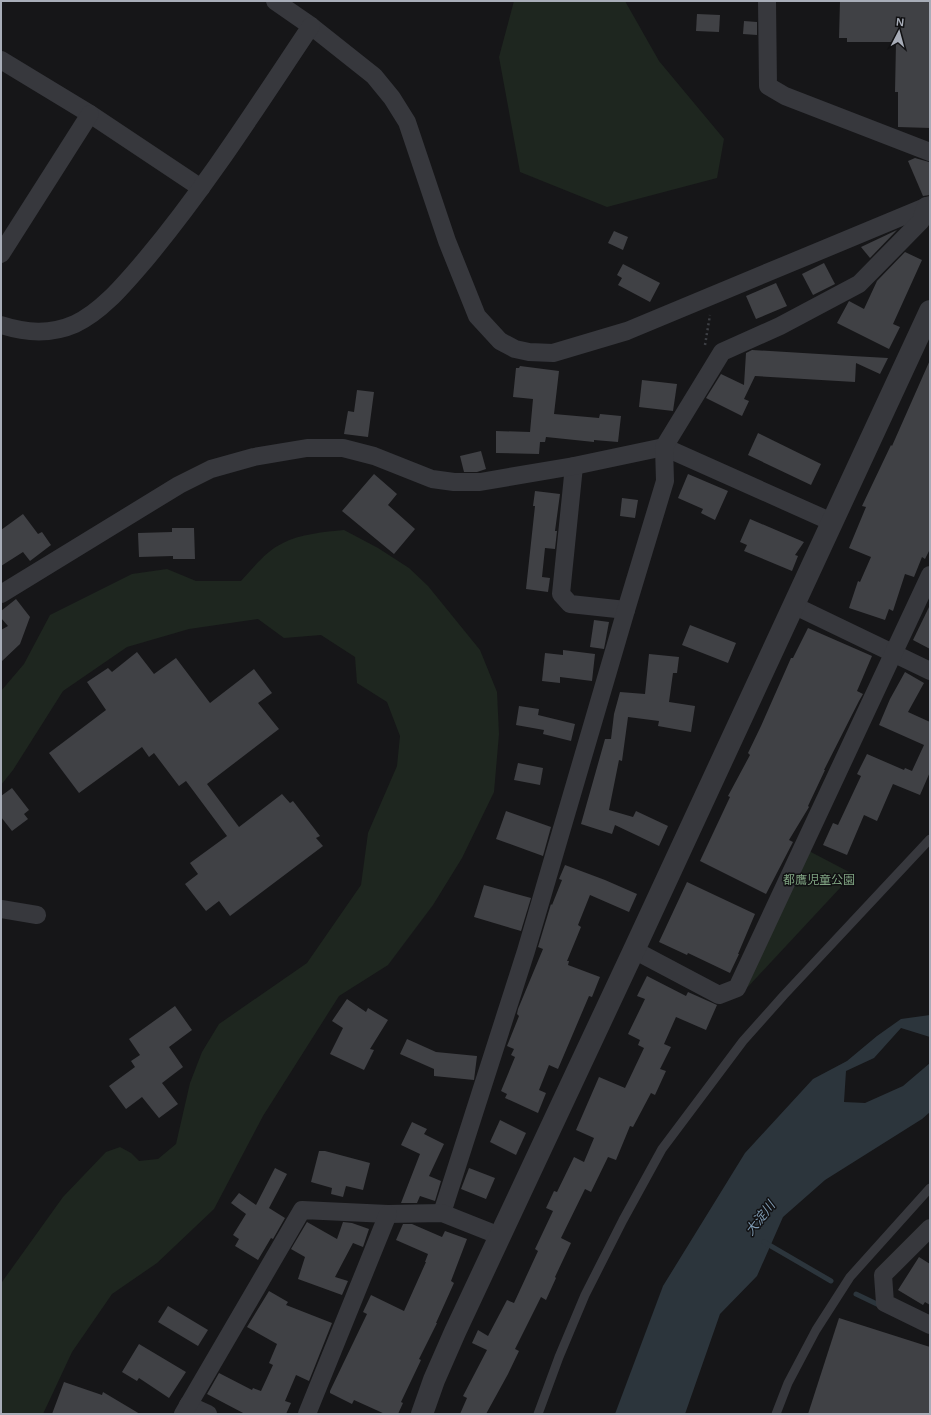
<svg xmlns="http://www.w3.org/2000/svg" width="931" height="1415" font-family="Arial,'Noto Sans JP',sans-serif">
<rect width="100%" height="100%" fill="#161618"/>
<g fill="#1e261f">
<polygon points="514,1 625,1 659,61 724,139 717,178 607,207 520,172 499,57"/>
<path d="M344 530 378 548 409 568 428 586 480 650 497 692 499 734 494 792 462 858 433 905 388 965 339 996 263 1116 214 1209 157 1263 112 1294 72 1352 43 1414H1V1282H2L63 1197 106 1152 120 1147 131 1153 139 1161 158 1159 176 1144 190 1083 202 1052 219 1024 307 963 361 885 368 833 397 766 400 736 387 702 357 683 355 657 321 635 284 638 258 619 189 629 127 647 63 691 13 770 1 785V691L24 664 50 615 132 574 167 569 196 581H241C254 567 266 551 283 543 299 534 325 532 344 530Z"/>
<polygon points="809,851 853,874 745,990"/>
</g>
<polygon fill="#2c353c" points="930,1015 930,1037 901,1028 874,1058 846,1071 844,1102 865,1103 903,1086 930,1063 930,1112 922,1119 825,1180 783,1217 757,1276 720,1314 685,1414 615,1414 663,1286 745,1153 813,1079 847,1061 877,1036 901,1019"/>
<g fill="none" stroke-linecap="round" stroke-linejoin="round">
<g stroke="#2c353c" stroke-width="5">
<polyline points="764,1242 831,1281"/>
<polyline points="856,1294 881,1306"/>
</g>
</g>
<g fill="#404145">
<polygon points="840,1 930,1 930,128 898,127 898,92 895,92 896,42 847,42 847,38 839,38"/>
<polygon points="697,14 720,15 719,32 696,31"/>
<polygon points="744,21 757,22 757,35 743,34"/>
<polygon points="915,158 929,162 930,165 930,195 923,196 908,161"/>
<polygon points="897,230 870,258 861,247"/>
<polygon points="614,231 628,237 623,250 608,243"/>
<polygon points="905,252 922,260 893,324 900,327 889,349 837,323 849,301 864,309 877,281"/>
<polygon points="824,263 835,284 813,295 802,274"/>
<polygon points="623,264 660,283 650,302 618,285 622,278 617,275"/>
<polygon points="776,283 787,306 756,319 746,296"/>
<polygon points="752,350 852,356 888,358 880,374 856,363 855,382 755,376 744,399 749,401 742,416 706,398 721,374 744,385 746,353"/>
<polygon points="930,360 930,549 925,559 922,557 914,577 905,574 893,611 889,609 885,620 849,608 858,581 860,582 871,557 849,548 866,507 862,506 891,445 892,446"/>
<polygon points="520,366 559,371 554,414 599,418 600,414 621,416 618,442 594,440 594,442 546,437 545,442 540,442 539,454 496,453 496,431 530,432 533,399 513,397 516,368 519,368"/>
<polygon points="642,380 677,384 673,411 639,407"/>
<polygon points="357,390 374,392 368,437 344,434 348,411 354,412"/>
<polygon points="758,433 821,464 811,485 748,455"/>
<polygon points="481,451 486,469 477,472 464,472 460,456"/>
<polygon points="374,474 397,494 388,505 415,529 394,554 342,511"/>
<polygon points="688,474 728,491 715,520 701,513 703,509 678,498"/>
<polygon points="535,491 560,494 555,531 557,531 555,549 545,548 542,577 550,578 548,592 526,589 535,506 533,506"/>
<polygon points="622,498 638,500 635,518 620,516"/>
<polygon points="23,514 38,534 42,532 51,545 30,561 23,552 1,566 1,530"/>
<polygon points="750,519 804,542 795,555 798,556 792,571 744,551 747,545 740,542"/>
<polygon points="172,528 194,528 195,559 173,559 173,556 139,557 138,533 172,532"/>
<polygon points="16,599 30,617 20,644 1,662 1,630 8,626 1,618 1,611"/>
<polygon points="930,605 930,649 913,640"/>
<polygon points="594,620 609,622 604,649 590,647"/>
<polygon points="690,625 736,643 728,663 682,645"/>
<polygon points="808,628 872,656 857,691 863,694 859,701 824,770 825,770 808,806 809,807 789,840 793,842 766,894 700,861 730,797 728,796 750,755 748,753 761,726 791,658 793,658"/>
<polygon points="563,650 595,654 592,681 560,677 560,683 542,681 545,653 563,655"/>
<polygon points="137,652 154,674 176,658 210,703 254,669 272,693 258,703 279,729 207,784 239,827 282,794 290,803 293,801 320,836 316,838 323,846 230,916 219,901 206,911 185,884 198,874 190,863 227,836 186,781 179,786 154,753 149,757 142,747 79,793 49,753 106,710 87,682 108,668 112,672"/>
<polygon points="649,654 679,657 677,673 673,673 669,702 695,706 691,732 658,726 659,721 628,717 622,761 619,760 609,810 633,817 636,811 668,826 659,846 615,825 612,834 581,824 605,739 611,739 614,714 620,692 645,694"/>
<polygon points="905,672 924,683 908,712 930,722 930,772 920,795 893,784 877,821 864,815 847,855 823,845 833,823 838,825 861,776 857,774 867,754 904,770 905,768 912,771 924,745 879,725 890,699"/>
<polygon points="519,706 539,709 538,715 575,724 571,741 543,734 544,730 516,725"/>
<polygon points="518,763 543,768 540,785 514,780"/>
<polygon points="12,788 29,810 24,814 28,819 12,831 1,817 1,796"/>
<polygon points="506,811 551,827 543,856 496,839"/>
<polygon points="565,865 605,880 637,894 629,912 590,895 578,925 581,927 567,961 569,961 568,965 600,977 592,997 589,996 558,1069 549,1065 539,1090 546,1093 538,1113 505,1098 507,1094 501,1091 515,1057 511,1055 514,1049 507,1046 519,1016 517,1014 518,1009 543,949 538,947 551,904 552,905 562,880 559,879"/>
<polygon points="687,882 755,914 738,954 739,954 730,973 688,953 687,955 659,942"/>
<polygon points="484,885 531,898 521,931 474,917"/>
<polygon points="647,976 686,996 688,992 717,1005 706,1030 676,1017 664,1044 671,1047 660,1069 666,1071 655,1095 651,1093 633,1127 630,1126 616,1160 608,1157 591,1192 585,1189 561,1238 571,1243 555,1277 556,1278 546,1300 541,1297 515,1349 519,1351 508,1374 486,1414 460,1414 467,1398 463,1396 487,1350 472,1343 478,1330 488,1336 507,1300 514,1303 538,1251 535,1249 553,1211 546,1208 554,1191 557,1192 574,1157 584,1162 594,1138 576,1130 599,1077 625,1088 644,1048 638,1045 640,1040 628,1034 645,999 637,996"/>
<polygon points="347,999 366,1012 368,1008 388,1020 370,1049 374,1050 364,1070 330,1054 343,1028 332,1021"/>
<polygon points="175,1006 192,1030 169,1047 183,1067 162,1083 178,1104 159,1118 142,1097 126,1109 109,1086 135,1067 131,1061 140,1055 129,1039"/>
<polygon points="407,1039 436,1052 477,1056 474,1080 434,1076 434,1069 400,1054"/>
<polygon points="500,1120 526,1133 516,1155 490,1142"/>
<polygon points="412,1122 427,1129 424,1134 444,1144 429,1176 441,1181 435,1201 420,1196 417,1203 401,1203 420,1154 401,1145"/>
<polygon points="319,1151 325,1151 370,1163 363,1190 346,1186 343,1197 331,1194 332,1188 311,1182"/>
<polygon points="275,1168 287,1174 269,1208 285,1218 273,1239 271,1238 258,1260 235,1246 239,1239 233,1235 246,1214 231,1203 239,1193 256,1205"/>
<polygon points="469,1168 495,1178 486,1199 461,1189"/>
<polygon points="307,1222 337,1239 343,1222 352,1223 369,1229 363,1247 353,1243 335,1277 348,1281 342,1295 298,1279 305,1257 291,1249"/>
<polygon points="403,1224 412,1224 442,1237 445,1231 467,1239 451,1281 454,1283 436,1323 437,1323 419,1359 421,1360 401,1402 403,1403 398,1414 385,1414 354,1400 352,1404 330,1393 330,1391 367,1314 363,1312 371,1295 404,1311 426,1262 425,1262 428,1254 396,1240"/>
<polygon points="919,1257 930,1264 930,1305 925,1302 923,1305 898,1290"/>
<polygon points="269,1291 288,1302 286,1305 332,1323 309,1381 296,1375 285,1401 291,1403 286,1414 245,1414 207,1394 219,1373 252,1390 253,1388 261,1391 273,1365 269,1363 277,1344 247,1327"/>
<polygon points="168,1306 208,1330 198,1346 158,1322"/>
<polygon points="839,1318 930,1347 930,1414 808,1414"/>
<polygon points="139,1344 186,1372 169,1398 139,1378 137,1381 122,1372"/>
<polygon points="64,1382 102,1395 103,1392 140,1414 52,1414"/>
</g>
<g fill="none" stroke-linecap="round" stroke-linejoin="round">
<polyline stroke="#3d3f44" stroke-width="2.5" stroke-dasharray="2 3" stroke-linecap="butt" points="705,345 710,315"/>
<g stroke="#37383d" stroke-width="9">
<polyline points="538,1414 559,1357 585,1295 623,1220 662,1149 743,1041 784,995 930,839"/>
<polyline points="776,1414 788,1383 816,1330 850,1277 930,1188"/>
</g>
<g stroke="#37383d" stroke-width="18">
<polyline points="275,1 311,26 374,76 392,98 407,122 447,241 477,316 500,341 515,349 529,352 553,353 627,331 930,205"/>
<polyline points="767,1 768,86 785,96 930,152"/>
<polyline points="1,60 90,114 201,188"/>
<polyline points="1,254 90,114"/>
<path d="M1 325C26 333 50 335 75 324 103 311 126 282 146 259 207 186 258 105 311 26"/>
<polyline points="574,466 561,594 570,604 626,610"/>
<polyline points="1,594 179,485 211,469 254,457 307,448 343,448 374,456 432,479 454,482 480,482 574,466 664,447 832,522"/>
<polyline points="793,605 930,671"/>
<polyline points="1,909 37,915"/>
<polyline points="634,950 719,995 737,988 930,575"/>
<polyline points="442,1213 526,951 626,610 665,481 664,447 722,352 780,326 859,284 921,221 926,206"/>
<polyline points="930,1228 883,1275 885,1303 930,1325"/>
<polyline points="188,1405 208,1414"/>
<polyline points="183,1414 302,1210 388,1214 442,1213 500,1236"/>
<polyline points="307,1414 388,1214"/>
</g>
<polyline stroke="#37383d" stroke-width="22" points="422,1414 434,1380 455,1332 634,950 930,311"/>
</g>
<g text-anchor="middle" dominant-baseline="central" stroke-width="3" stroke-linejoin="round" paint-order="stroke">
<g font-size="12" fill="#7fa381" stroke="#111113">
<text x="819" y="880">都鷹児童公園</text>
</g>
<g font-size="13" font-style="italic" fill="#7f9bb3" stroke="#111113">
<text transform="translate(760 1218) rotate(-52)">大淀川</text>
</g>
</g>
<rect width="931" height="1415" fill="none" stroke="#a8adb8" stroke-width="4"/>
<g transform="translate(899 32) rotate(6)" stroke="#111113" stroke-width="3" paint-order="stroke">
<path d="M0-3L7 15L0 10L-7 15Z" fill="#a8adb8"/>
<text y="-6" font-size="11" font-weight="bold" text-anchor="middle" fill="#a8adb8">N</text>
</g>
</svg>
